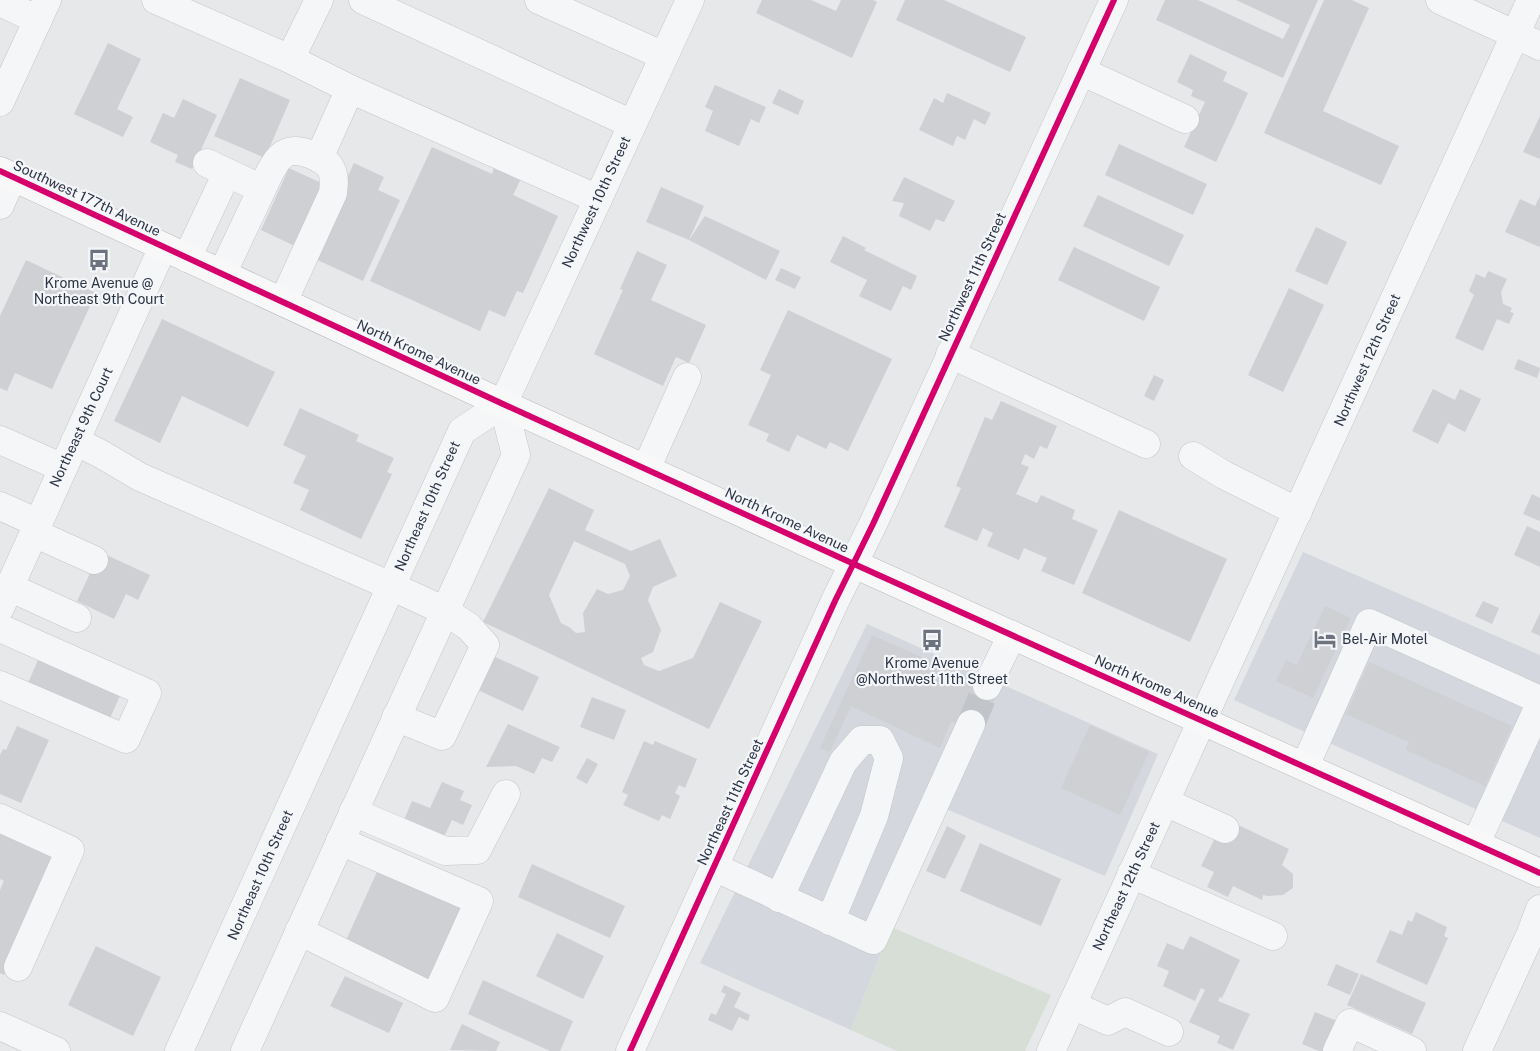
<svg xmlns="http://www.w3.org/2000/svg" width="1540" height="1051" font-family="'Public Sans',sans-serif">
<rect width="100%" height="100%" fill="#e6e8ea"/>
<g fill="#d4d7dd">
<polygon points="1303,552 1540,655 1540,838 1234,700"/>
<polygon points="867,624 1158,754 1105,876 946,809 891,927 851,1030 700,963"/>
</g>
<polygon fill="#d6ded6" points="891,927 1051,995 1025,1051 897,1051 851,1030"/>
<g fill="#ced0d3" fill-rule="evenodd">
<polygon points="762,0 811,0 836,11 841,0 873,0 877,2 852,58 756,13"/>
<polygon points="905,0 944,0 1026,37 1010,72 896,20"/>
<polygon points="1165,0 1198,0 1283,39 1290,25 1236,0 1318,0 1283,78 1156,20"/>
<polygon points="1324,0 1352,0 1369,8 1323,111 1399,146 1381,185 1264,133"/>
<polygon points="108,43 141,59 117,109 133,117 123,137 74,114"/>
<polygon points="1190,54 1227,72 1223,81 1248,93 1216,162 1184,147 1205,102 1191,96 1193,90 1177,82"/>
<polygon points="240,78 290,100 265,158 214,136"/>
<polygon points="715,85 766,107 759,123 751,119 739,146 705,131 713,111 705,107"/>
<polygon points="779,89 804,101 798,115 772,103"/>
<polygon points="947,93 991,113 985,125 974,119 965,140 957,136 953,146 919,130 934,98 943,103"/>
<polygon points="183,99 217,115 192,169 175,162 178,155 150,142 163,113 174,118"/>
<polygon points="1540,116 1540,159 1523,152"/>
<polygon points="1119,144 1207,184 1193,215 1105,175"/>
<polygon points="432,147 492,174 494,167 521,179 513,195 558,216 523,293 517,291 505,317 489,310 480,331 370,281"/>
<polygon points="354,163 384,177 378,190 400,200 363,281 311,257"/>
<polygon points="289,168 330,187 301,249 261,230"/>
<polygon points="904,177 955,201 944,222 936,219 930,231 899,216 904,203 892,201"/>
<polygon points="661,187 704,206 689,240 646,222"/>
<polygon points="1098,195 1184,235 1169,266 1083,226"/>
<polygon points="1540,196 1540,247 1505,232 1520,199 1535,206"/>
<polygon points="705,216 780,251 766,280 689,240"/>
<polygon points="1316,227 1347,242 1327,285 1295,271"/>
<polygon points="843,236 866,248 864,250 917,276 911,290 903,286 891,311 859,296 867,280 830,262"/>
<polygon points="1074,247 1160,287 1144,321 1058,280"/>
<polygon points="637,251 667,265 651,300 706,325 689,363 676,357 663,386 594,354 623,290 620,289"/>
<polygon points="26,260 96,293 52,389 15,373 7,391 0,388 0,316"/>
<polygon points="781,268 801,277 795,289 775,280"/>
<polygon points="1488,271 1507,279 1501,292 1503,304 1512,308 1510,312 1514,313 1509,324 1497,319 1483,351 1455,338 1474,295 1469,291 1476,274 1485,278"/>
<polygon points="1289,288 1324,305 1283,392 1248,375"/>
<polygon points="788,310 892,359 848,451 830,442 826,449 797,435 789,452 766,441 769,434 748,425 771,375 760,370"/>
<polygon points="162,319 275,372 248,427 182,396 160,443 114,421"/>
<polygon points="1518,359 1540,368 1537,378 1514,369"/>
<polygon points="1154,375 1164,380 1154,401 1144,396"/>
<polygon points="1433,389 1455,400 1460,389 1481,399 1465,432 1448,423 1438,444 1412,431"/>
<polygon points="1001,401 1057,426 1047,449 1040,446 1034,459 1025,454 1021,464 1029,467 1016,494 1037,503 1041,495 1075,510 1072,519 1098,530 1074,585 1041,571 1047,558 1024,548 1019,560 987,546 993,533 983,528 977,541 944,527 961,488 956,486 985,417 992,420"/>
<polygon points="300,408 359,435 356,441 394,458 387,472 392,474 361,539 300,510 309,490 293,483 306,456 283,445"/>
<path d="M549 488 594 510 585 530 631 551 660 539 677 576 653 587 648 600 661 630 653 652 641 658 644 665 659 671 693 658 720 602 762 621 709 729 483 622ZM574 541 625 564 630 576 623 590 608 594 597 589 583 613 585 632 576 633 569 627 561 623 549 595Z"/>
<polygon points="1532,494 1540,498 1540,521 1523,514"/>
<polygon points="1119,510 1227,559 1190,642 1082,593"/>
<polygon points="1527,526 1540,532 1540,567 1514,555"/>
<polygon points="100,552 150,575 138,600 126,594 114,619 77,601"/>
<polygon points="1483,601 1499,608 1492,624 1475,616"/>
<polygon points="1325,606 1351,618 1313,698 1276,681 1286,660 1297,665"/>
<polygon points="1540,613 1540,636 1531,632"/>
<polygon points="872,635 998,691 983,726 951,722 940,748 851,706 830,752 820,748"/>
<polygon points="41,653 123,689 107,725 25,690"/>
<polygon points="493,656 539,677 523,711 478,690"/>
<polygon points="1369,662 1512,726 1485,786 1406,750 1409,742 1346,714"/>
<polygon points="592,697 626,710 614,740 580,727"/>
<polygon points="508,724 560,747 552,762 542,758 534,774 516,766 486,767"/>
<polygon points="1090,725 1149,752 1120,815 1061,788"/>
<polygon points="17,726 49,740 21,803 0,794 0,755 3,749 6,750"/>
<polygon points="644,741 653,745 655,741 697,759 685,788 679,785 675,793 680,796 670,819 662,815 659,821 623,805 628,795 622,792"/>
<polygon points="587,758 598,764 587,784 576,778"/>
<polygon points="442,782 464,791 460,800 472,805 463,825 452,820 443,839 403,822 412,801 430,808"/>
<polygon points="1232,822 1289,849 1282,865 1293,874 1293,888 1283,895 1268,896 1263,895 1262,900 1233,886 1228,897 1207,887 1214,872 1201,866 1217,834"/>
<polygon points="947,826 966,836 945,879 926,871"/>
<polygon points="0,833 57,859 4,975 0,973 0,890 4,881 0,879"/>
<polygon points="980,843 1061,879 1041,926 960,891"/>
<polygon points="381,863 469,903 431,987 343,947"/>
<polygon points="532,864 625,906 610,938 518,897"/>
<polygon points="1416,912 1447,927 1444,936 1448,938 1427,985 1376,962 1390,930 1402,935 1408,920 1412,922"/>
<polygon points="557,933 604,956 583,999 536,976"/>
<polygon points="1190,936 1240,960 1222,998 1220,997 1218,1001 1250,1014 1233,1050 1217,1043 1220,1036 1189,1022 1205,990 1201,988 1195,1001 1163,986 1169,971 1157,966 1167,943 1183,950"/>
<polygon points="96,946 161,977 133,1036 68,1005"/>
<polygon points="1336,964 1359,974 1350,995 1327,985"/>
<polygon points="1361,974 1426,1003 1412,1034 1347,1005"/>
<polygon points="345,976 403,1003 389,1033 330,1006"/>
<polygon points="483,980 573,1021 560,1051 550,1051 468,1014"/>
<polygon points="724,985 741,993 734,1007 750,1015 748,1021 739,1017 732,1031 708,1020 711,1013 716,1015 726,994 721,992"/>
<polygon points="1315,1012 1337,1021 1325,1051 1319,1051 1302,1044"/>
<polygon points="462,1024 500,1042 496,1051 450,1050"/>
</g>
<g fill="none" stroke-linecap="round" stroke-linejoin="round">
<polyline stroke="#c1c4c9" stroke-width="28" stroke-dasharray="28 14" stroke-linecap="butt" points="971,724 987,686"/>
<g stroke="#c4c6c8" stroke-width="29">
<g id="minor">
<polyline points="156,0 290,59"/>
<polyline points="319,0 290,59 350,89 598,199"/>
<polyline points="363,0 632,124"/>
<polyline points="539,0 664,56"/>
<polyline points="1440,0 1540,46"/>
<polyline points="0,2 38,20"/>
<polyline points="1081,71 1185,119"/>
<polyline points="0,102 47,0"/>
<polyline points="319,158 350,89"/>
<polyline points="207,163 249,183"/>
<polyline points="0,205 12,177"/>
<polyline points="187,258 227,173"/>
<path d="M222 274 270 172C274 165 279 155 288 152 300 148 326 158 331 169 335 176 334 185 333 193L283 302"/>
<polyline points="950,354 1146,444"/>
<polyline points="503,404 690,0"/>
<polyline points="0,440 63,468"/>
<polyline points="75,441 101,454 140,477 391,586 445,611 469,627 485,645 442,736 396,717"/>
<polyline points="1193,456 1224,475 1298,512"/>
<polyline points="646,469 687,377"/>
<polyline points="0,506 38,523"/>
<polyline points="34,533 94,560"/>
<polyline points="9,587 77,618"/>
<polyline points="0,608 163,247"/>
<polyline points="0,628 147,693 126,739 0,685"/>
<polyline points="987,686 1012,635"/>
<polyline points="1305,766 1369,623 1540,700"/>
<polyline points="1165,802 1225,829"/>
<polyline points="353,812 445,851 477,850 506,794"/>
<polyline points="0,818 70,850 18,967"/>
<polyline points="1476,843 1540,704"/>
<polyline points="714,867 873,940 971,724"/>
<polyline points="1131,874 1273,936"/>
<polyline points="779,898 843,762 862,740 880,740 889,758 874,816 830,921"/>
<polyline points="299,931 435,998 479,901 340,841"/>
<polyline points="1072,1005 1108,1021 1125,1012 1169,1032"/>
<polyline points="0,1026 56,1051"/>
<polyline points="179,1051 462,431 503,404"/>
<polyline points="245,1051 516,455 503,404"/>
<polyline points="630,1051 835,601 873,524 1114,0"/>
<polyline points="1051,1051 1531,0"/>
<polyline points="1337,1051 1350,1023 1412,1051"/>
<polyline points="1477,1051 1531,933 1540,909"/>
</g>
</g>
<g stroke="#b8bbbf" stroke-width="29">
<polyline id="highway" points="0,171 503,404 854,564 1540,873"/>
</g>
<use href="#minor" stroke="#f5f6f7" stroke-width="28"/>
<use href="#highway" stroke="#f8f8f8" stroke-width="28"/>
<g stroke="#f4f6f9" stroke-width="9">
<g id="cycleway">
<polyline points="0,171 503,404 854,564 1540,873"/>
<polyline points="630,1051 835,601 873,524 1114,0"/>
</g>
</g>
<use href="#cycleway" stroke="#d6006c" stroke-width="6"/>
</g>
<defs>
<g id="bus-bare" transform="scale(1.725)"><path d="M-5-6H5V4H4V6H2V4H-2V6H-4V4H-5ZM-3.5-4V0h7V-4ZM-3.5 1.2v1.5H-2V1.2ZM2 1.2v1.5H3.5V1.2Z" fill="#6c737f" stroke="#f4f6f9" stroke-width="2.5" paint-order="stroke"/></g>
<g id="hotel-bare" transform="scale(1.725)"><path d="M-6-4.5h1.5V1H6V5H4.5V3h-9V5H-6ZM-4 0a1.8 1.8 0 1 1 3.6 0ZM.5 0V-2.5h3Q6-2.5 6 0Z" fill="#6c737f" stroke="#f4f6f9" stroke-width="2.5" paint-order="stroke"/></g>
</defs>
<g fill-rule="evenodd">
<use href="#bus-bare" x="99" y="260"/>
<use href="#hotel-bare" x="1325" y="639"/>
<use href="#bus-bare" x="932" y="640"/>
</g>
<g text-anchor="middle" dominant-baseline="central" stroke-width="4.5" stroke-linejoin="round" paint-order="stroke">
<g font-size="14" fill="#2b3445" stroke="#f4f6f9">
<text transform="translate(87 198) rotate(25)">Southwest 177th Avenue</text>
<text transform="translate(596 202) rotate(-65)">Northwest 10th Street</text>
<text transform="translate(972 277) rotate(-65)">Northwest 11th Street</text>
<text transform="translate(419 352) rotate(25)">North Krome Avenue</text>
<text transform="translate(1367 360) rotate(-66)">Northwest 12th Street</text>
<text transform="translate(81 427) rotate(-65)">Northeast 9th Court</text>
<text transform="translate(427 506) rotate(-66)">Northeast 10th Street</text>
<text transform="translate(787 520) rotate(25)">North Krome Avenue</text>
<text transform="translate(1157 686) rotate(24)">North Krome Avenue</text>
<text transform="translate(730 802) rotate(-65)">Northeast 11th Street</text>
<text transform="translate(260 875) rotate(-66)">Northeast 10th Street</text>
<text transform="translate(1126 886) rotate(-65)">Northeast 12th Street</text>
</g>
<g font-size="14" fill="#2b3445" stroke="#f4f6f9">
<text x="99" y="283">Krome Avenue @<tspan x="99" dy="16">Northeast 9th Court</tspan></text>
<text x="1342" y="639" text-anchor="start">Bel-Air Motel</text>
<text x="932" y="663">Krome Avenue<tspan x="932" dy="16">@Northwest 11th Street</tspan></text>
</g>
</g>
</svg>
